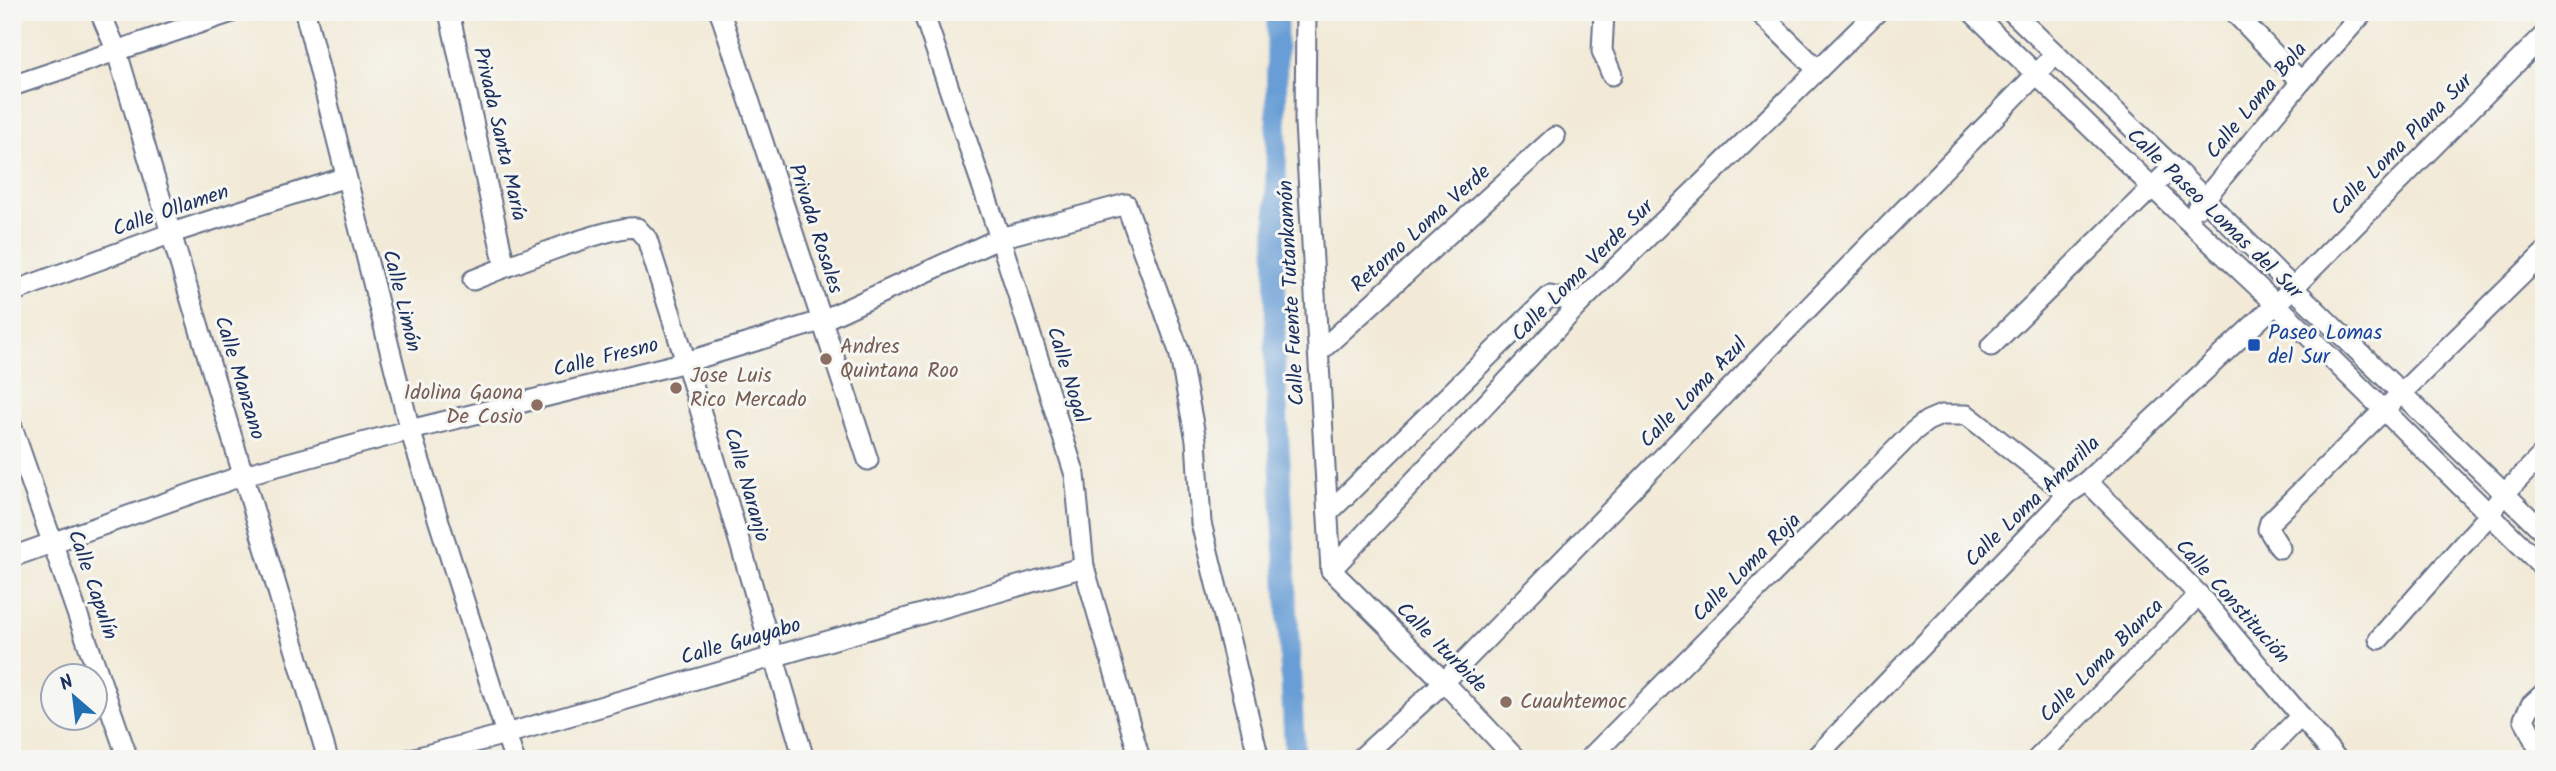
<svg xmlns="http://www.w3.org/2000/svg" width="2556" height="771" font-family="Kalam,sans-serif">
<rect width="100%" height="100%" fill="#f6f6f2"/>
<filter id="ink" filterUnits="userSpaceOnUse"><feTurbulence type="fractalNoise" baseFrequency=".0143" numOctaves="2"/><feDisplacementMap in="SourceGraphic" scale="14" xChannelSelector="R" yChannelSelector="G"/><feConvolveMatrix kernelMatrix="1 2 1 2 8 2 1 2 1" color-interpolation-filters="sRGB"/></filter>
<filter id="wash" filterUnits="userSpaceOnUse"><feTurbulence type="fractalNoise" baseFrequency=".00686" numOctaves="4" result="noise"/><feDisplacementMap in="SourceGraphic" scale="28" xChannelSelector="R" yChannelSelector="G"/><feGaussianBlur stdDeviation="1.57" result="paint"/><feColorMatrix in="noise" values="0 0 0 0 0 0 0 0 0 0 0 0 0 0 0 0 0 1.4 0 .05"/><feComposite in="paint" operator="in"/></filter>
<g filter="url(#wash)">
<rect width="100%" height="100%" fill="#f2ead7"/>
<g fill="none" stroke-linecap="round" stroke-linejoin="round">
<polyline stroke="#689dd5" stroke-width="21" points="1277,12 1275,366 1295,759"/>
</g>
</g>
<g filter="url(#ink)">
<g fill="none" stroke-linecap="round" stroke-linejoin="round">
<g stroke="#667088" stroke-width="23">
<g id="minor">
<polyline points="100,12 116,49 328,759"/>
<polyline points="305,12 410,430 514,759"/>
<polyline points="449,12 505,267"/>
<polyline points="720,12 868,460"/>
<polyline points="923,12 1000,238 1075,475 1084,567 1140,759"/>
<polyline points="1306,12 1305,123 1331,570"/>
<polyline points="1604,12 1602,51 1612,75"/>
<polyline points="1759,12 1818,70"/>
<polyline points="1972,12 2153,188 2275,303 2544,568"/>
<polyline points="2012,12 2173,167 2283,278 2544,532"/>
<polyline points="2234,12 2301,82"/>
<polyline points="12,86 232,12"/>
<polyline points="2197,208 2301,82 2364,12"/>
<path d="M473 280C500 269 616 223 637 228L647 239 686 362 804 759"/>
<polyline points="12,292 172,233 346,177"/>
<polyline points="1991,346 2173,167"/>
<polyline points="1318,353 1555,137"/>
<polyline points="12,427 128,759"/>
<polyline points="2087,481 2199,595 2337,759"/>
<polyline points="1328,513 1550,296 1580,303"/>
<polyline points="2280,548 2268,529 2270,522 2544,253"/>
<polyline points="12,557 244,475 410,430 686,362 821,321 1000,238 1126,204 1179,351 1196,440 1201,523 1259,759"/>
<polyline points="1331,570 1580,303 1877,12"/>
<polyline points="1331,570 1444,682 1516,759"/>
<polyline points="2379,639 2490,514 2505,493 2544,453"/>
<polyline points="2536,744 2524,719 2531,705 2544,693"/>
<polyline points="411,759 506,734 1084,567"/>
<polyline points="1360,759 1444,682 2055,55"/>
<polyline points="1589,759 1914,431 1927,421 1941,415 1967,415 2068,494"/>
<polyline points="1814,759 2068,494 2087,481 2293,288 2544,35"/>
<polyline points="2037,759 2199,595"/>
<polyline points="2259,759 2301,716"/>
</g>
</g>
<use href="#minor" stroke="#fff" stroke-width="19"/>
</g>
</g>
<rect fill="#1a4fb4" stroke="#f6f6f2" stroke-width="2.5" x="2247" y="338" width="14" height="14" rx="3.5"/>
<g fill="#8d6e63" stroke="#f6f6f2" stroke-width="2.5">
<circle cx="826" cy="359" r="7"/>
<circle cx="676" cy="388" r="7"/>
<circle cx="537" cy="405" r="7"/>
<circle cx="1506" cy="702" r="7"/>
</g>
<g text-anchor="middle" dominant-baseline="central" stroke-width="6" stroke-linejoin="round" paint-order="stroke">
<g font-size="21" fill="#1b2f5e" stroke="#f6f6f2">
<text transform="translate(2257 101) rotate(-50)">Calle Loma Bola</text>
<text transform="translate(499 134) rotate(77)">Privada Santa María</text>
<text transform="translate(2402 145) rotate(-45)">Calle Loma Plana Sur</text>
<text transform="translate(171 211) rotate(-19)">Calle Ollamen</text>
<text transform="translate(2214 214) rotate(44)">Calle Paseo Lomas del Sur</text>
<text transform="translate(815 229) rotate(72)">Privada Rosales</text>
<text transform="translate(1421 229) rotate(-42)">Retorno Loma Verde</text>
<text transform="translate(1583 271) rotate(-45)">Calle Loma Verde Sur</text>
<text transform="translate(1292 293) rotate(-93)">Calle Fuente Tutankamón</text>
<text transform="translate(401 301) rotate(76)">Calle Limón</text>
<text transform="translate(606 358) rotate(-14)">Calle Fresno</text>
<text transform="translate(1067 375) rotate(73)">Calle Nogal</text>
<text transform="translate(239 378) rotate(73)">Calle Manzano</text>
<text transform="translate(1694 393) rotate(-46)">Calle Loma Azul</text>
<text transform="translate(746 485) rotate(74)">Calle Naranjo</text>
<text transform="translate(2033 502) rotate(-44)">Calle Loma Amarilla</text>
<text transform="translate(1747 568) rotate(-45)">Calle Loma Roja</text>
<text transform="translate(92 585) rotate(71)">Calle Capulín</text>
<text transform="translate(2232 602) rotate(48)">Calle Constitución</text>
<text transform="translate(741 642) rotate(-16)">Calle Guayabo</text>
<text transform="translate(1441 648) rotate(45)">Calle Iturbide</text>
<text transform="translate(2102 661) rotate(-45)">Calle Loma Blanca</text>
</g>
<g font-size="21" fill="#164399" stroke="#f6f6f2" text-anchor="start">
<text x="2268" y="333">Paseo Lomas<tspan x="2268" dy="24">del Sur</tspan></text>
</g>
<g font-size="21" fill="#785e54" stroke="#f6f6f2" text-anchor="start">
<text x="840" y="347">Andres<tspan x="840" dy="24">Quintana Roo</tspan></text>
<text x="690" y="376">Jose Luis<tspan x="690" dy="24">Rico Mercado</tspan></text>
<text x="523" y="393" text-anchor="end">Idolina Gaona<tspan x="523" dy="24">De Cosio</tspan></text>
<text x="1520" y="702">Cuauhtemoc</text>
</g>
</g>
<rect width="2556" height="771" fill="none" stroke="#f6f6f2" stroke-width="42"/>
<g transform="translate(74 697) rotate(332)"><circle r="33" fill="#f6f6f2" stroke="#9ea6b7" stroke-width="2"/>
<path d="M0-5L12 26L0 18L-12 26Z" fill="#1f6fb2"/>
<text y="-10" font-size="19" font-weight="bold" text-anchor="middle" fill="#1b2f5e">N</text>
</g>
</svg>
